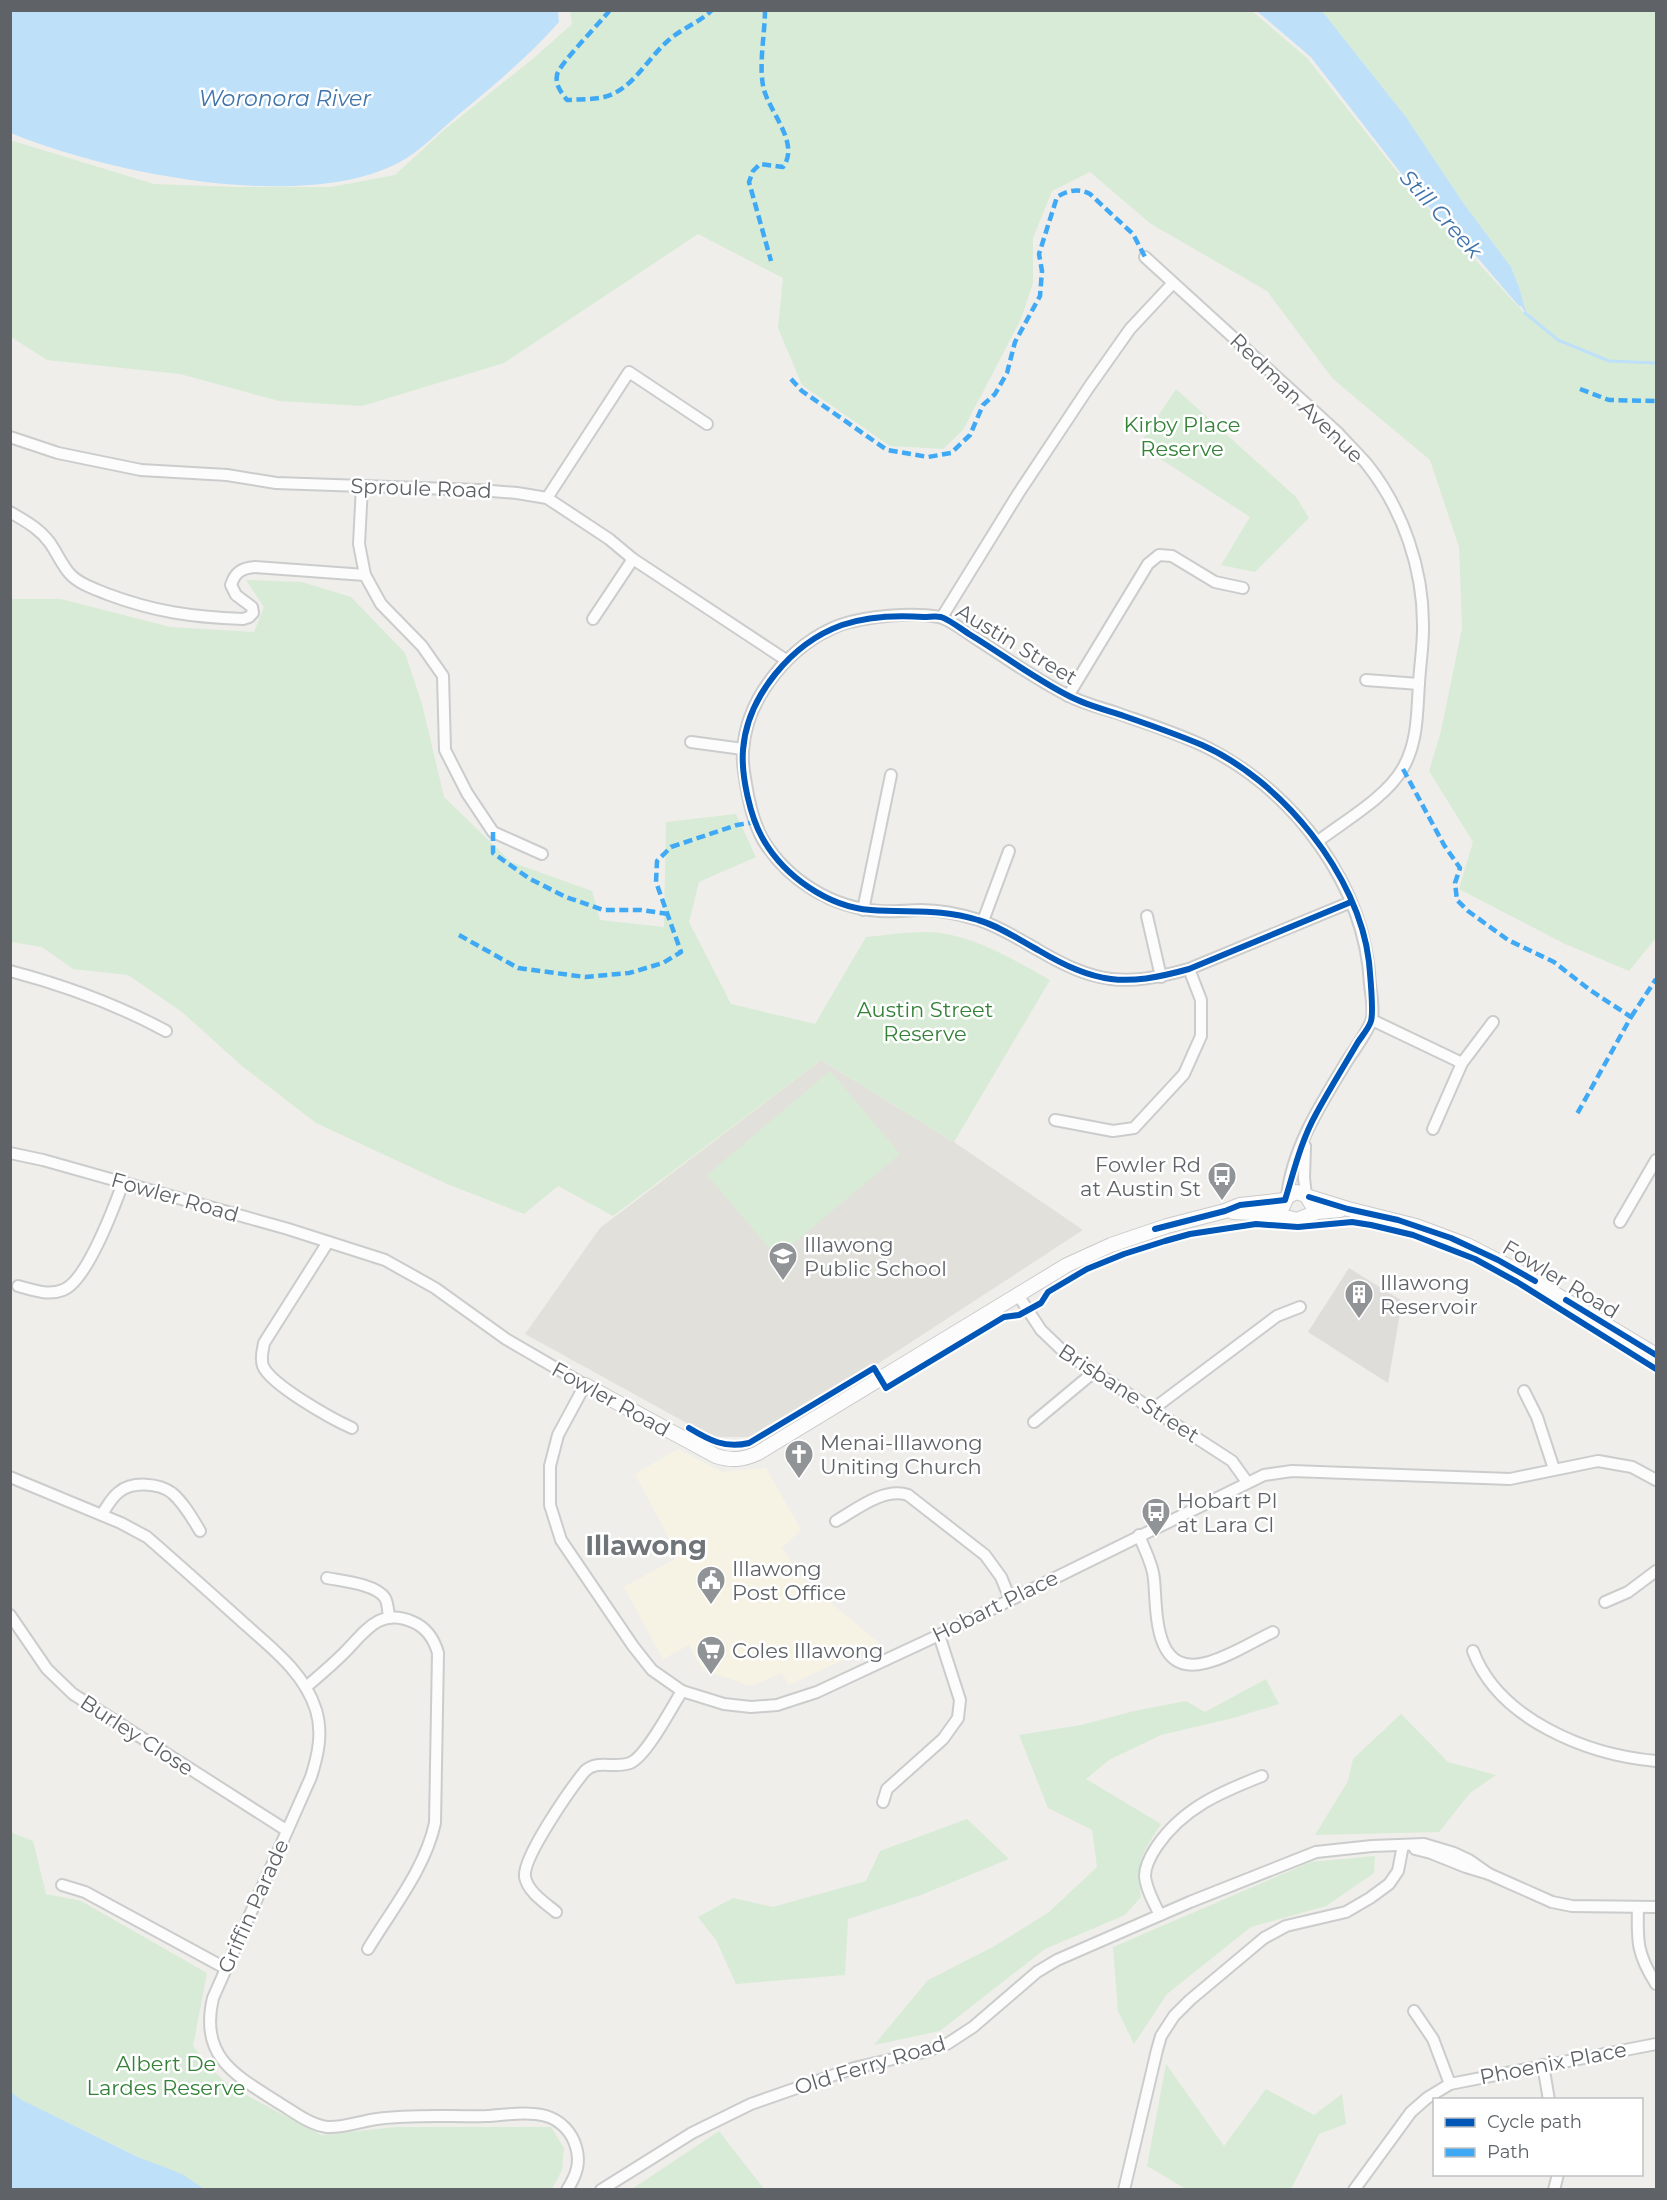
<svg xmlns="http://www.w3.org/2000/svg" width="1667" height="2200" font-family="Montserrat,sans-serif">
<rect width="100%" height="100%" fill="#efeeea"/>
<polygon fill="#f7f3e4" points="678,1449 722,1472 766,1468 801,1530 782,1548 802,1579 879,1643 789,1685 782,1673 750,1686 702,1669 689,1645 663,1659 624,1587 679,1557 635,1474"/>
<polygon fill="#dfddda" points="1349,1268 1404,1302 1401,1308 1388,1383 1308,1332"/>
<polygon fill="#e2e0da" points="821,1060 954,1142 1083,1230 879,1363 749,1437 712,1437 525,1334 600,1228"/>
<g fill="#d8ebd6">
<polygon points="570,11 1252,11 1307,58 1414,193 1526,315 1519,287 1511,267 1464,204 1406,117 1322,11 1656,11 1656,938 1629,971 1563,943 1459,889 1473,842 1429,771 1441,731 1462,628 1459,547 1430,460 1333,379 1267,291 1151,224 1090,172 1052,191 1033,238 1033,283 1021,319 963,430 943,449 890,446 802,385 778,328 783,278 698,234 504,363 362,406 279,401 180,374 47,360 11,337 10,140 154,184 236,187 331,187 395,175 444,130 535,57 572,24"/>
<polygon points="1176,389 1296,497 1309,518 1255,572 1221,565 1250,517 1139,445"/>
<path d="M246 580 302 582 351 597 405 653 422 704 444 797 511 862 592 891 600 920 664 927 666 822 736 814 756 857 699 882 689 922 731 1004 815 1024 866 937C886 935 906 932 926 932 971 933 1012 959 1050 980L954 1142 821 1060 613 1216 558 1186 524 1214 447 1184 316 1123 242 1066 182 1012 128 975 73 969 42 947 11 942V599H61L170 627 254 632 264 607Z"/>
<polygon points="830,1071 900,1154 777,1257 707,1175"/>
<path d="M1266 1679 1279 1704 1233 1718 1161 1735 1109 1760 1086 1779 1161 1824C1142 1854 1136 1860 1141 1897L1125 1915 1045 1949 940 2031 874 2045 928 1980 993 1947 1049 1912 1097 1867 1092 1830 1048 1808 1019 1735 1081 1725 1134 1711 1186 1701 1205 1712Z"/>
<polygon points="1401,1714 1448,1762 1496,1775 1470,1793 1439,1832 1315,1835 1348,1781 1353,1759"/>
<polygon points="967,1819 1009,1859 921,1895 848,1919 845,1975 736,1984 716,1940 698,1917 733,1898 773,1907 866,1881 880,1851"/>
<polygon points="10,1832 33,1841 46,1894 81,1901 207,1973 193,2046 210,2068 231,2087 321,2135 395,2127 551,2127 564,2148 562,2170 552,2189 204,2189 20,2099 10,2092"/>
<polygon points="1375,1856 1374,1873 1326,1906 1251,1927 1167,1994 1134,2044 1118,2011 1113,1947 1311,1862"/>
<polygon points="1166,2064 1224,2146 1266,2089 1314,2115 1342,2094 1346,2124 1319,2134 1291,2189 1186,2189 1147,2166"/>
<polygon points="719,2131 764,2189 632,2189"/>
</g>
<g fill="#bfe0f9">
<path d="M558 11 559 22C528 57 494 85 458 115 439 131 421 151 398 163 302 213 107 173 11 133V11Z"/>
<polygon points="1258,11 1322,11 1406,117 1464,204 1511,267 1519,287 1527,316 1518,301 1469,245 1423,199 1312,56"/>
<polygon points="11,2092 20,2099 138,2157 182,2174 204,2189 11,2189"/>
</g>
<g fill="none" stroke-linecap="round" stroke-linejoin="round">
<g stroke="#bfe0f9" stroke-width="3">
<polyline points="1258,10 1312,56 1423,199 1442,218"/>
<polyline points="1466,242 1520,305"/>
<polyline points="1525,313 1558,340 1609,361 1656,363"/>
</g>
<g stroke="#cbcccc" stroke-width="14">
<g id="street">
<path d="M1145 257 1338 433C1347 443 1357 453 1366 463 1403 509 1424 570 1423 629 1423 647 1420 665 1419 683 1417 712 1418 742 1403 768 1386 798 1344 821 1317 842"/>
<polyline points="10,437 58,453 141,470 227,475 276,483 479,490 517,493 547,498 609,539 633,559 786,660"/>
<polyline points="362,486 359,544 365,575 381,604 422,646 443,676 445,750 467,793 493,832 542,854"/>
<polyline points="547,498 629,372 707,424"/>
<path d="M10 512C25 521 39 528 50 543 57 553 62 565 70 574 79 584 95 589 107 594 155 612 192 617 243 619L249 617 253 613 252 607 236 595 231 585C235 572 242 568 255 567L365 575"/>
<polyline points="942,617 1018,494 1089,387 1130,329 1173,283"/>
<polyline points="593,619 633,559"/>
<polyline points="1366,680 1419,684"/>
<polyline points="1068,696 1148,564 1159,555 1172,556 1215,582 1243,588"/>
<polyline points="691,742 743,749"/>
<polyline points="863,910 891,775"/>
<polyline points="1147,916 1161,977"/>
<polyline points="983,921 1009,851"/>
<path d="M10 971C63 985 118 1005 166 1031"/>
<polyline points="1372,1020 1462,1063"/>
<polyline points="1055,1120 1113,1131 1134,1128 1184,1074 1201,1036 1201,1000 1189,969"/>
<polyline points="1433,1129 1462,1063 1493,1022"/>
<polyline points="1305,1146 1304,1178 1306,1195"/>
<polyline points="10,1153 43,1160 288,1229 385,1260 435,1288 506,1339 585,1385 558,1435 550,1466 550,1505 561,1540 633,1646 652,1670 682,1691 724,1704 751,1707 777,1705 817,1692 939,1635 1264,1475 1292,1471 1510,1479 1598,1461 1632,1467 1656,1480"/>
<path d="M1287 1197C1292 1148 1322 1102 1347 1061 1354 1050 1370 1029 1372 1018 1374 1008 1371 995 1370 984 1365 885 1295 792 1208 748 1178 733 1145 723 1114 712 1098 707 1082 703 1067 695 1035 679 1005 657 975 638 964 631 951 620 939 617 912 612 866 616 840 625 791 644 746 697 743 751 742 762 744 773 746 784 749 803 754 824 763 840 788 881 833 908 880 911 894 912 907 910 921 910 941 910 960 914 979 920 1000 927 1019 939 1038 950 1096 984 1124 987 1189 969L1351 902"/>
<polyline points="1620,1222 1656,1160"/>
<path d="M328 1242 264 1343C263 1350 260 1358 263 1366 271 1385 332 1419 352 1428"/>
<path d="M18 1286C33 1290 48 1296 63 1290 87 1281 114 1207 123 1183"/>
<polyline points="1018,1295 1041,1330 1064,1352 1232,1461 1247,1482"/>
<polyline points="1524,1391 1537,1417 1554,1469"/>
<polyline points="1153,1409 1277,1316 1300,1307"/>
<polyline points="1034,1422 1094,1372"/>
<path d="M10 1477 121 1523 147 1537C177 1563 207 1590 236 1616 266 1644 303 1669 316 1710 323 1733 318 1755 311 1777L213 1998C199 2057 235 2075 279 2103 294 2112 310 2125 327 2127 344 2128 361 2121 377 2119 413 2114 450 2117 486 2116 505 2115 527 2111 546 2116 560 2120 572 2132 576 2147 581 2163 576 2176 567 2190"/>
<path d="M102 1514C107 1507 111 1498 119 1492 132 1481 159 1483 172 1493 184 1503 192 1518 200 1531"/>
<path d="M836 1521C857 1509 884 1487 908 1495L985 1555 1001 1577 1010 1599"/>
<path d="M1139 1535C1144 1549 1153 1564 1154 1579 1157 1611 1153 1676 1205 1663 1227 1658 1252 1642 1273 1632"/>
<path d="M327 1578C342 1581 376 1584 385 1598 388 1603 388 1611 389 1617"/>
<polyline points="1605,1602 1628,1592 1656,1571"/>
<polyline points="10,1615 47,1669 73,1694 286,1830"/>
<path d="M1473 1651C1499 1720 1588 1755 1656 1761"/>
<path d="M306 1687C319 1676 332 1665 344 1653 365 1632 379 1607 413 1622 427 1628 434 1639 438 1653L435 1823C425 1869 392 1909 368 1949"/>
<polyline points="883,1802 887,1789 943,1739 958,1718 960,1700 939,1635"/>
<polyline points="1415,1849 1431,1853 1466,1867 1489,1874 1552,1902 1572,1906 1656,1907"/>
<polyline points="62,1885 85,1892 225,1968"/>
<path d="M1638 1907C1637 1942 1637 1954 1656 1984"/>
<path d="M556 1912C544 1902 528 1892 525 1877 522 1858 571 1788 585 1771 598 1759 614 1769 630 1763 646 1757 672 1707 682 1691"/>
<path d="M1160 1915C1154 1903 1146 1889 1145 1876 1145 1865 1151 1855 1157 1846 1183 1808 1221 1792 1262 1776"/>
<polyline points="1414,2011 1433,2039 1450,2084"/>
<polyline points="1543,2065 1549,2100"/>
<polyline points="601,2190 692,2133 751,2104 854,2068 924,2052 947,2044 973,2027 1037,1972 1057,1960 1190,1902 1316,1852 1372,1846 1424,1844 1454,1853 1469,1860 1489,1874"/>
<polyline points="1124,2190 1157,2050 1161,2036 1174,2016 1190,2000 1264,1938 1286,1926 1346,1912 1370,1898 1389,1884 1398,1871 1403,1845"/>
<polyline points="1354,2190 1411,2112 1427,2098 1450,2084 1656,2044"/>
<polyline points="1554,2190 1558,2174"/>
</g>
</g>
<g stroke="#cacacb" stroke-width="16">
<g id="secondary">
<polyline points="1309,1197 1348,1209 1416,1226 1467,1245 1514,1269 1656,1355"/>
<polyline points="1283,1206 1287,1197 1296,1192 1306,1195 1312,1205"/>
<polyline points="1233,1212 1274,1214 1297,1220 1317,1212 1340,1210"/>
<path d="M585 1385 716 1456C731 1461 743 1460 758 1453L1067 1265 1111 1245 1167 1226 1225 1211 1240 1205 1285 1200"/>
</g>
</g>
<use href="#street" stroke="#fdfcfc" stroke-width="10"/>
<use href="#secondary" stroke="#fdfcfc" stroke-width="14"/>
<g stroke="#3fa9f5" stroke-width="4.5" stroke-dasharray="9 4.5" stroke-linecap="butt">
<path d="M610 10C601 22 559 64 557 75 555 85 561 92 567 100 579 99 592 100 604 97 633 90 648 57 670 39 683 28 700 22 712 10"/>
<path d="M765 10C765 34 758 67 764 90 771 114 800 144 783 167L760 164 753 171 749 182 771 261"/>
<path d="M791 379 802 391 887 450 928 457 951 453 970 435 983 405 995 394 1007 373 1015 342 1040 296 1042 271 1039 254 1057 197C1068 190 1079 188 1090 194L1133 234 1145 257"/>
<polyline points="1580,389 1609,400 1656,401"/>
<polyline points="1403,769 1444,845 1460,868 1455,883 1457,900 1468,911 1508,940 1554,962 1590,990 1631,1017 1577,1114"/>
<polyline points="493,832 493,853 530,879 566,897 603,910 641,910 669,914"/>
<polyline points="459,935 518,968 585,977 629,973 663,963 681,952 656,882 657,861 671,847 737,825 755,822"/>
<polyline points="1631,1017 1656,979"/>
</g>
<g stroke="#fff" stroke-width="10">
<g id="cycleway">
<polyline points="1309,1197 1348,1209 1398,1220 1451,1238 1498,1260 1535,1281"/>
<path d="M1155 1229 1225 1211 1240 1205 1285 1200C1294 1171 1301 1141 1316 1114 1329 1090 1344 1066 1358 1042 1362 1036 1369 1028 1371 1021 1374 1011 1370 974 1369 962 1359 875 1281 780 1202 745 1176 734 1150 725 1124 716 1106 710 1086 705 1069 696 1035 679 1002 654 969 634 961 629 950 620 941 617 935 616 930 617 924 617 896 615 868 616 842 625 792 643 747 696 743 750 741 775 750 817 763 839 784 876 828 907 871 910 910 913 940 908 978 920 999 926 1018 939 1038 950 1096 984 1124 987 1189 969L1351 902"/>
<polyline points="1566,1300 1656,1355"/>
<path d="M689 1428C709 1440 725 1449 749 1443L874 1368 886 1388 1004 1317 1019 1315 1041 1303 1048 1292 1087 1269 1124 1254 1165 1241 1190 1234 1256 1224 1298 1227 1352 1222 1371 1225 1413 1235 1475 1259 1517 1282 1656 1369"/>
</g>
</g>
<use href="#cycleway" stroke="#0057b8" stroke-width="6"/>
</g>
<defs>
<g id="bus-pin" transform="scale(1.5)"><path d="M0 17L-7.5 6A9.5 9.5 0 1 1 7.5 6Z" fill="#919496" stroke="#fff"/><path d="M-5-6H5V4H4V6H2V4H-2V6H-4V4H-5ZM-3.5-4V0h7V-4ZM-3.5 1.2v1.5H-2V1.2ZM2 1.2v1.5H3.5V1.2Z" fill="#fff"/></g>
<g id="school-pin" transform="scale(1.5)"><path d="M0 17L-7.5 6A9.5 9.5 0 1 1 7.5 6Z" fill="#919496" stroke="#fff"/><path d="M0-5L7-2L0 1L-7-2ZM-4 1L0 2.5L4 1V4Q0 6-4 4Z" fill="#fff"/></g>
<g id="building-pin" transform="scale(1.5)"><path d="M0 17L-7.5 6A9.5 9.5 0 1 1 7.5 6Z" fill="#919496" stroke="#fff"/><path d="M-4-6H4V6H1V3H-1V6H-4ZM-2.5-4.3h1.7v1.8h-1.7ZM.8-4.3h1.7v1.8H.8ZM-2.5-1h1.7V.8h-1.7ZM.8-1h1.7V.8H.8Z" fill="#fff"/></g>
<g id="church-pin" transform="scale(1.5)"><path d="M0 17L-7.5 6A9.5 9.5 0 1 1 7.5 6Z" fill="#919496" stroke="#fff"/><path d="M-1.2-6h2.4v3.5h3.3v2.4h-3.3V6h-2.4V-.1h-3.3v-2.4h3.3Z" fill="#fff"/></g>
<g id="civic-pin" transform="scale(1.5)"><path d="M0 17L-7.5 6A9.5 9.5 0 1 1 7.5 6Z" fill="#919496" stroke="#fff"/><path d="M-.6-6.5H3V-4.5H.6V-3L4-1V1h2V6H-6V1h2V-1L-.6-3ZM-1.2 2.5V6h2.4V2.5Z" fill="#fff"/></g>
<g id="supermarket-pin" transform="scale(1.5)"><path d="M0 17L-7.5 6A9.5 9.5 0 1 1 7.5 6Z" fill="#919496" stroke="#fff"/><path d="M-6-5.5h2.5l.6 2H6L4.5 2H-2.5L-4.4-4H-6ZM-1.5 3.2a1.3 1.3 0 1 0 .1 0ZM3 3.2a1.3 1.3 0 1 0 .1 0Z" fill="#fff"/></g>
</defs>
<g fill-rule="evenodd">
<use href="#bus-pin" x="1222" y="1176"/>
<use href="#school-pin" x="783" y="1256"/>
<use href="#building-pin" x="1359" y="1294"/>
<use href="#church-pin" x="799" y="1454"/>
<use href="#bus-pin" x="1156" y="1512"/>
<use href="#civic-pin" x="711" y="1580"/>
<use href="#supermarket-pin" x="711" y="1650"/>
</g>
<g text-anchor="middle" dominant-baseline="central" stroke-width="5" stroke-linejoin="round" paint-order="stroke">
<g font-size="21" fill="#5f6368" stroke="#fff">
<text transform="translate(1297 398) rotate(44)">Redman Avenue</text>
<text transform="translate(421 488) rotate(2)">Sproule Road</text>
<text transform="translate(1017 644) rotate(31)">Austin Street</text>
<text transform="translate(175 1197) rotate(16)">Fowler Road</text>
<text transform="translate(1561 1279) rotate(31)">Fowler Road</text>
<text transform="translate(1129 1393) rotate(33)">Brisbane Street</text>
<text transform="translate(611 1399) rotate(29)">Fowler Road</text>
<text transform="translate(995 1606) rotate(-26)">Hobart Place</text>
<text transform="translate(137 1735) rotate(33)">Burley Close</text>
<text transform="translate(253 1906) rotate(-66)">Griffin Parade</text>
<text transform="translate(1553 2063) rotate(-11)">Phoenix Place</text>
<text transform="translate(870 2065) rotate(-17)">Old Ferry Road</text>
</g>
<g font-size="21" fill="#348238" stroke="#fff">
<text x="1182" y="424">Kirby Place<tspan x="1182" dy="24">Reserve</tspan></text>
<text x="925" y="1009">Austin Street<tspan x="925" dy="24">Reserve</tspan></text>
<text x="166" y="2063">Albert De<tspan x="166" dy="24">Lardes Reserve</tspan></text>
</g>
<g font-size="21" fill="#5f6368" stroke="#fff" text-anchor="start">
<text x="1201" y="1164" text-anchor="end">Fowler Rd<tspan x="1201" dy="24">at Austin St</tspan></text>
<text x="804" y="1244">Illawong<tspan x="804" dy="24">Public School</tspan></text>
<text x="1380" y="1282">Illawong<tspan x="1380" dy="24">Reservoir</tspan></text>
<text x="820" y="1442">Menai-Illawong<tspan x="820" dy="24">Uniting Church</tspan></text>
<text x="1177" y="1500">Hobart Pl<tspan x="1177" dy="24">at Lara Cl</tspan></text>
<text x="732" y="1568">Illawong<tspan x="732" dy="24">Post Office</tspan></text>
<text x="732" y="1650">Coles Illawong</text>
</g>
<g font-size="22" font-style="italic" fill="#4174aa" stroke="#fff">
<text x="285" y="98">Woronora River</text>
<text transform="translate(1441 214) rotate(48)">Still Creek</text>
</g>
<g font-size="27" font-weight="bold" fill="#70757a" stroke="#fff">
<text x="646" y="1545">Illawong</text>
</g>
</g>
<rect width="1667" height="2200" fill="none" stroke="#5f6368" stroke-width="24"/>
<rect x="1433" y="2098" width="210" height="78" fill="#ffffff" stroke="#bfc1c3" stroke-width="1.5"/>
<rect x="1445" y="2118" width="30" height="9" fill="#0057b8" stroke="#bfc1c3" stroke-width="1.5"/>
<text x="1487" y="2128" font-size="18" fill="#5f6368">Cycle path</text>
<rect x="1445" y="2148" width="30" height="9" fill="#3fa9f5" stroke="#bfc1c3" stroke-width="1.5"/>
<text x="1487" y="2158" font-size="18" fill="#5f6368">Path</text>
</svg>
